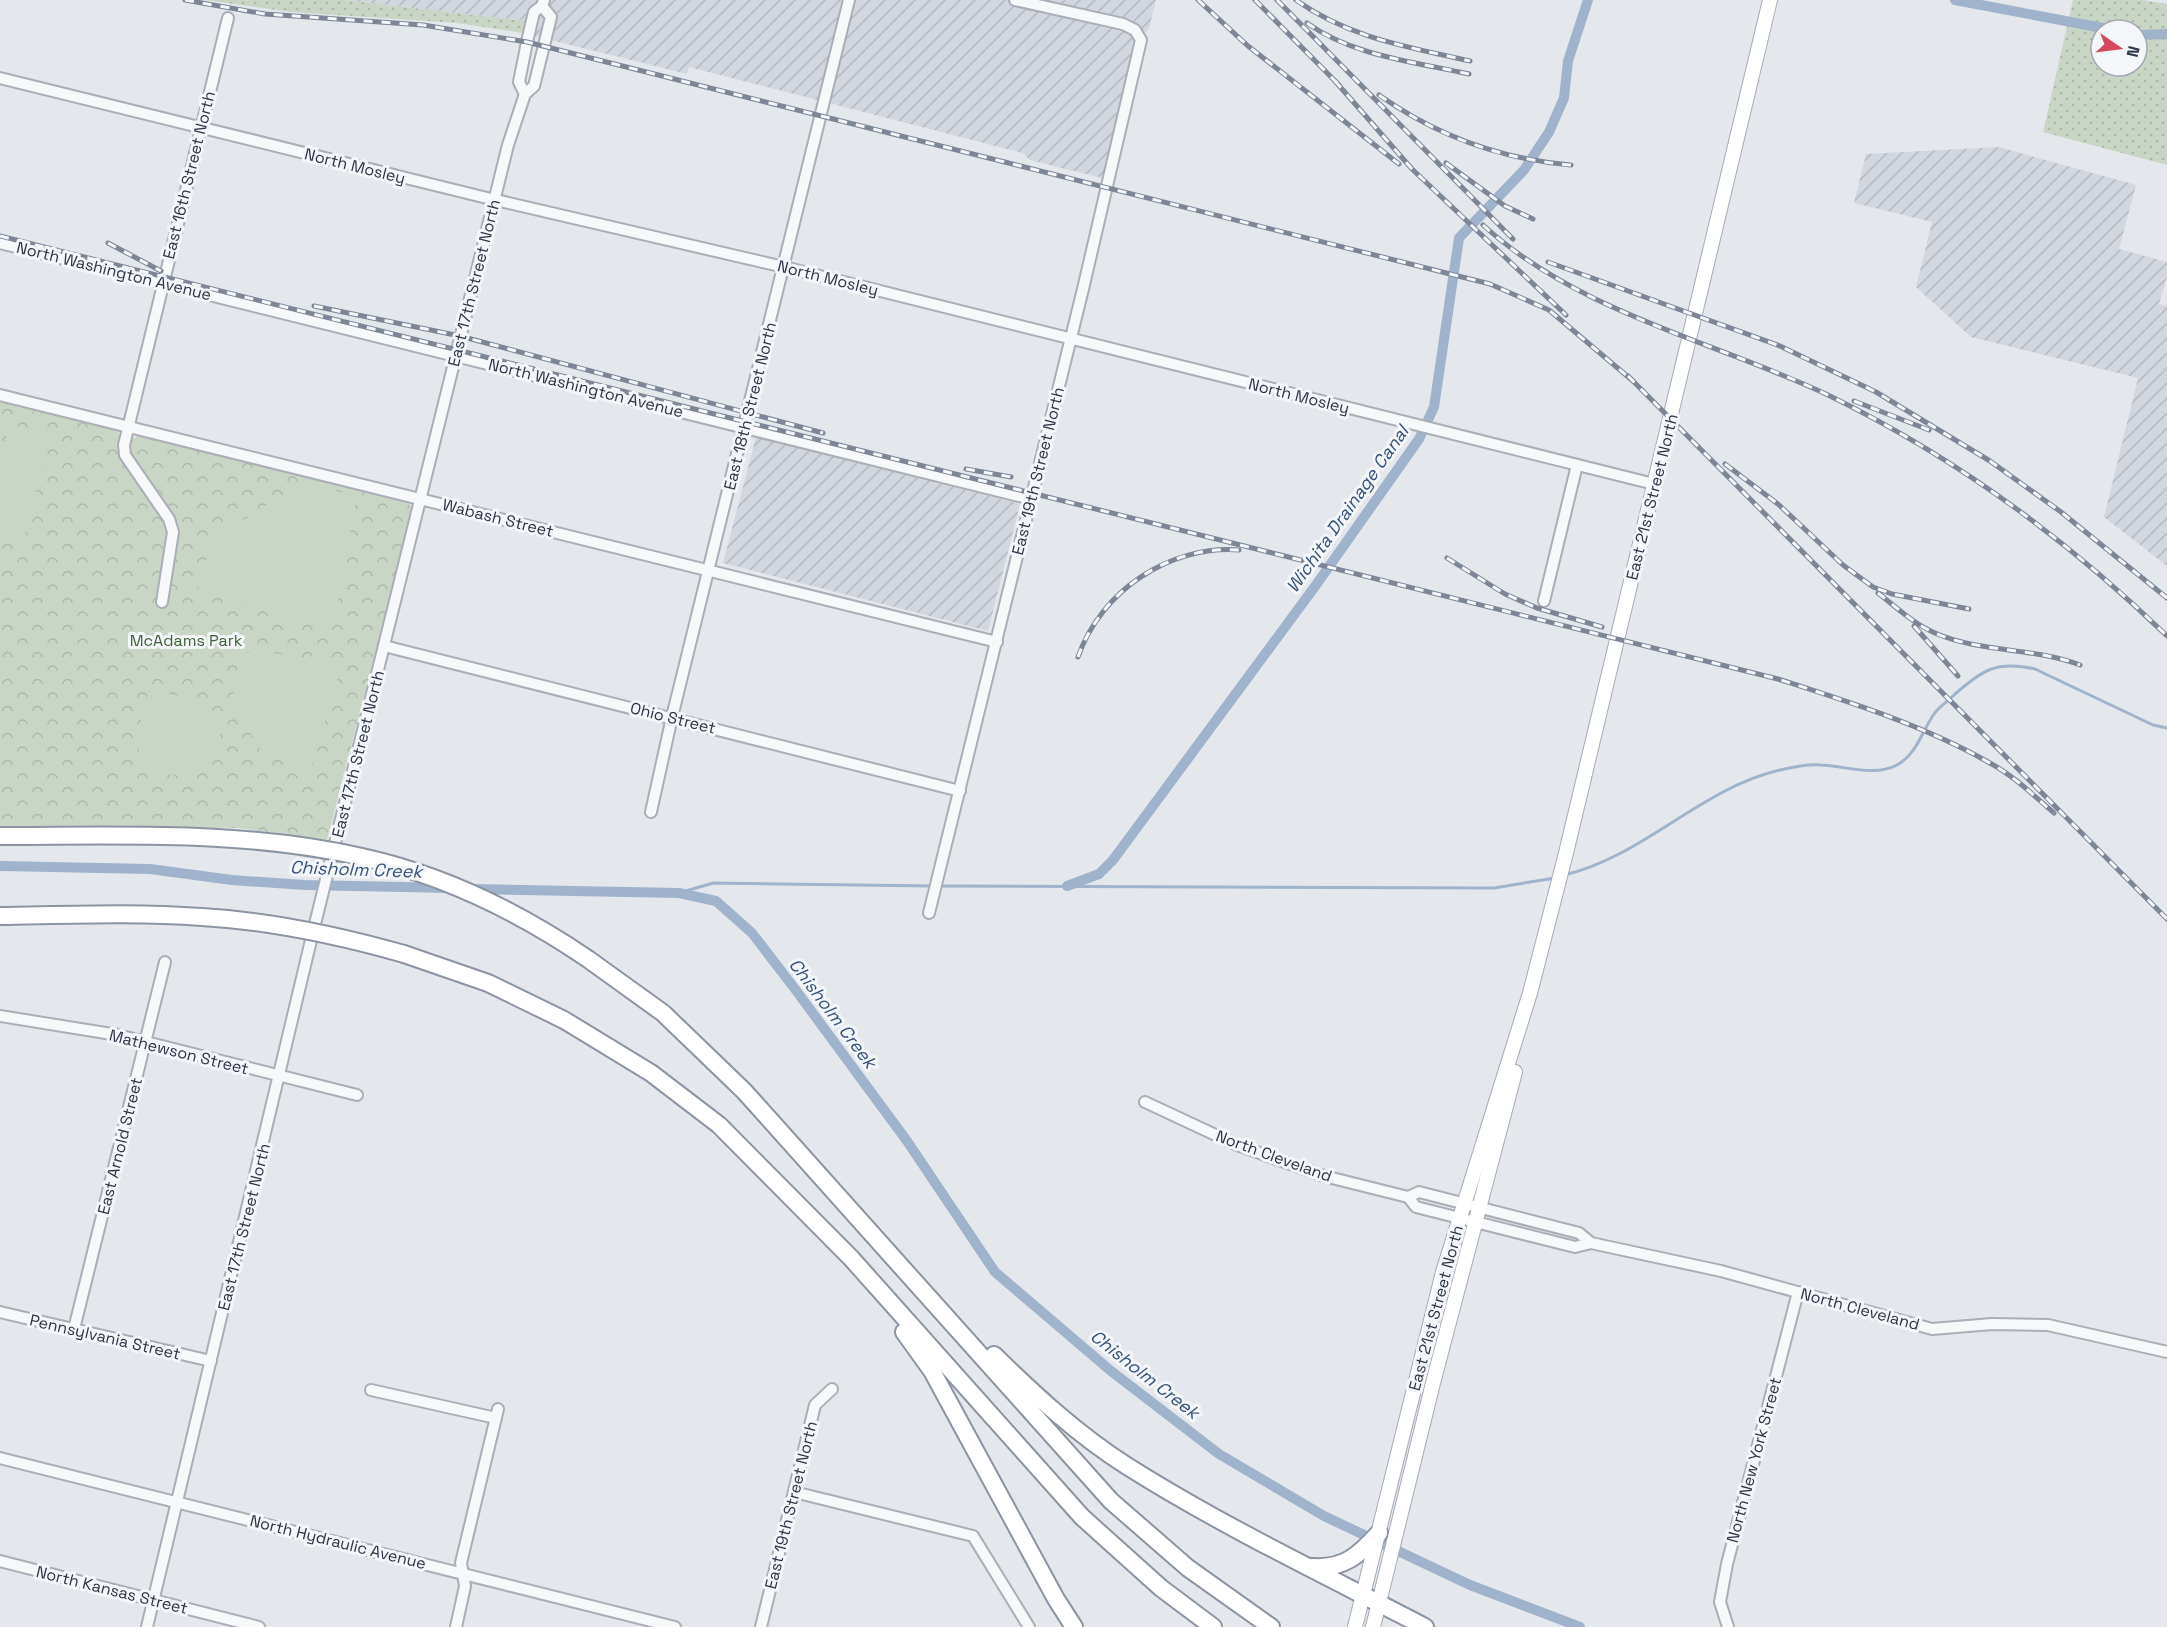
<svg xmlns="http://www.w3.org/2000/svg" width="2167" height="1627" font-family="'Space Grotesk',sans-serif">
<defs>
<pattern id="industrial-furrows" width="10" height="10" patternUnits="userSpaceOnUse" patternTransform="scale(1.5)"><rect width="10" height="10" fill="#d2d6de"/><path d="M-1 1l2-2M0 10L10 0M9 11l2-2" fill="none" stroke="#b4b8c0"/></pattern>
<pattern id="grass-dots" width="8" height="8" patternUnits="userSpaceOnUse" patternTransform="scale(1.5)"><rect width="8" height="8" fill="#c9d6c5"/><path d="M2 2h.1M6 6h.1" fill="none" stroke="#adb8ab" stroke-width="1.8" stroke-linecap="round"/></pattern>
<pattern id="park-crowns" width="20" height="18" patternUnits="userSpaceOnUse" patternTransform="scale(1.5)"><rect width="20" height="18" fill="#c9d6c5"/><path d="M2 6a3 3 0 1 1 6 0M12 15a3 3 0 1 1 6 0" fill="none" stroke="#adb8ab"/></pattern>
</defs>
<rect width="100%" height="100%" fill="#e4e7ec"/>
<g fill="url(#industrial-furrows)">
<polygon points="345,0 1156,0 1149,28 1136,45 1102,178 1030,160 1023,153 689,67 687,74 523,33 525,21"/>
<polygon points="1999,147 2136,185 2119,249 2167,262 2167,276 2159,304 2167,306 2167,566 2104,517 2138,378 1971,337 1916,287 1932,222 1854,203 1866,154"/>
<polygon points="756,437 1020,504 988,631 723,563"/>
</g>
<g fill="url(#grass-dots)" fill-rule="evenodd">
<polygon points="205,0 345,0 526,21 523,33 457,23 291,12"/>
<path d="M2073 0H2142L2167 4V165L2043 132ZM2101 30H2137V66H2101Z"/>
</g>
<polygon fill="url(#park-crowns)" points="0,400 118,430 119,436 135,438 140,435 408,502 412,509 327,840 239,828 0,826"/>
<g fill="#c9d6c5">
<polygon points="9,425 50,435 23,542 0,537 0,460"/>
<path d="M302 483 357 496 335 614C330 623 328 626 317 624L198 589 213 539Z"/>
<path d="M240 652C270 654 313 652 338 671V678L308 776 258 747 232 701Z"/>
<polygon points="157,690 185,698 224,718 217,745 199,766 172,775 138,768 140,724 148,694"/>
</g>
<g fill="none" stroke-linecap="round" stroke-linejoin="round">
<g stroke="#9fb4cc" stroke-width="3">
<path d="M1564 875C1643 857 1701 788 1780 770 1793 767 1809 764 1821 765 1845 766 1875 777 1897 765 1917 754 1922 731 1934 714 1939 707 1948 701 1954 695 1982 670 1997 660 2035 669L2153 725 2167 728"/>
<polyline points="938,886 1494,888 1555,878"/>
<polyline points="679,893 713,883 932,886"/>
</g>
<g stroke="#9fb4cc" stroke-width="10">
<polyline points="1955,0 2113,30"/>
<polyline points="2137,35 2167,34"/>
<polyline points="0,866 150,869 232,880 305,885 449,888"/>
<polyline points="1067,886 1099,874 1113,860 1316,585 1419,439 1434,407 1459,238 1524,170 1549,132 1564,98 1568,61 1588,0"/>
<polyline points="470,889 679,893 716,901 752,933 795,989 907,1141 995,1272 1111,1371 1219,1454 1324,1516 1470,1585 1580,1627"/>
</g>
<g stroke="#a9aeb7" stroke-width="14">
<g id="minor">
<polyline points="0,78 483,197 784,267 1654,484"/>
<polyline points="525,94 519,82 527,42 534,12 542,6 544,0"/>
<polyline points="0,243 1031,499"/>
<polyline points="0,395 997,642"/>
<polyline points="1544,601 1577,465"/>
<polyline points="162,602 173,532 169,519 125,455 124,445 228,18"/>
<polyline points="384,646 960,791"/>
<polyline points="651,812 672,717 849,0"/>
<polyline points="929,913 1083,289 1141,40 1135,30 1123,24 1015,0"/>
<polyline points="0,1016 118,1035 357,1095"/>
<polyline points="1145,1102 1237,1145 1324,1176 1408,1197 1416,1207 1575,1247 1591,1243 1721,1271 1932,1329 1992,1324 2048,1325 2167,1352"/>
<polyline points="1408,1197 1419,1192 1579,1233 1591,1243"/>
<polyline points="0,1312 211,1361"/>
<polyline points="74,1329 165,962"/>
<polyline points="371,1390 496,1418"/>
<polyline points="0,1458 675,1627"/>
<polyline points="794,1492 973,1536 1029,1627"/>
<polyline points="0,1561 259,1627"/>
<polyline points="147,1627 312,936 508,145 525,94 534,86 551,17 542,6"/>
<polyline points="456,1627 465,1586 461,1563 498,1409"/>
<polyline points="761,1627 815,1405 832,1389"/>
<polyline points="1728,1627 1720,1602 1727,1564 1798,1292"/>
</g>
</g>
<g stroke="#a3abb8" stroke-width="16">
<g id="major">
<polyline points="1355,1627 1443,1272 1530,993 1566,853 1770,0"/>
<polyline points="1373,1627 1433,1383 1515,1072"/>
</g>
</g>
<g stroke="#8b94a3" stroke-width="20">
<g id="highway">
<polyline points="404,954 488,983 564,1020 651,1073 719,1125 851,1258 1082,1517 1161,1588 1213,1627"/>
<polyline points="588,959 663,1013 744,1091 1111,1501 1188,1568 1271,1627"/>
<polyline points="904,1332 932,1371 1056,1599 1074,1627"/>
<path d="M994 1355C1035 1395 1078 1435 1127 1466 1222 1526 1325 1575 1425 1627"/>
<path d="M1313 1567C1344 1569 1359 1555 1379 1533"/>
</g>
</g>
<use href="#minor" stroke="#f7f8fa" stroke-width="10"/>
<use href="#major" stroke="#fff" stroke-width="14"/>
<use href="#highway" stroke="#fff" stroke-width="16"/>
<g stroke="#7d8696" stroke-width="5">
<g id="rail">
<polyline points="185,0 265,14 423,25 527,42 1490,284 1549,310 1633,381"/>
<polyline points="1198,0 1248,46 1399,164"/>
<polyline points="1255,0 1339,85"/>
<polyline points="1277,0 1513,239"/>
<path d="M1296 0C1349 38 1409 47 1470 61"/>
<path d="M1307 23C1353 56 1415 62 1469 74"/>
<polyline points="1335,81 1412,169 1566,315"/>
<path d="M1379 95C1437 136 1500 159 1571 165"/>
<polyline points="1446,163 1505,206 1533,219"/>
<path d="M1483 225C1579 313 1714 341 1828 395 1953 456 2067 539 2167 636"/>
<path d="M0 236 1778 679C1849 702 1923 725 1988 762 2013 775 2033 795 2054 813"/>
<polyline points="108,243 161,271"/>
<polyline points="1548,262 1780,346 1876,392 1990,461 2061,512 2167,598"/>
<polyline points="314,306 460,336 823,433"/>
<polyline points="1628,376 2167,919"/>
<polyline points="1854,401 1929,430"/>
<polyline points="1725,464 1778,504 1843,565 1873,587 1892,594 1969,609"/>
<polyline points="966,469 1011,477"/>
<polyline points="1447,558 1505,594 1537,608 1602,627"/>
<path d="M1878 593C1896 607 1914 624 1935 633 1981 653 2033 647 2080 665"/>
<polyline points="1914,626 1958,676"/>
<path d="M1078 657C1101 591 1169 545 1239 550"/>
</g>
</g>
<use href="#rail" stroke="#f4f6f9" stroke-width="3" stroke-dasharray="9" stroke-linecap="butt"/>
<g stroke="#8b94a3" stroke-width="20" stroke-linecap="butt">
<g id="highway-bridge">
<path d="M0 836C120 836 243 830 362 857 444 875 519 912 588 959"/>
<path d="M0 916C67 915 135 912 202 917 271 921 337 935 404 954"/>
</g>
</g>
<use href="#highway-bridge" stroke="#fff" stroke-width="16"/>
</g>
<g text-anchor="middle" dominant-baseline="central" stroke-width="6" stroke-linejoin="round" paint-order="stroke">
<g font-size="16" fill="#2b3445" stroke="#f4f6f9">
<text transform="translate(355 166) rotate(14)">North Mosley</text>
<text transform="translate(189 175) rotate(-76)">East 16th Street North</text>
<text transform="translate(114 271) rotate(14)">North Washington Avenue</text>
<text transform="translate(828 278) rotate(14)">North Mosley</text>
<text transform="translate(474 283) rotate(-76)">East 17th Street North</text>
<text transform="translate(586 388) rotate(14)">North Washington Avenue</text>
<text transform="translate(1299 396) rotate(14)">North Mosley</text>
<text transform="translate(750 406) rotate(-76)">East 18th Street North</text>
<text transform="translate(1038 471) rotate(-76)">East 19th Street North</text>
<text transform="translate(1652 497) rotate(-76)">East 21st Street North</text>
<text transform="translate(498 518) rotate(14)">Wabash Street</text>
<text transform="translate(673 718) rotate(14)">Ohio Street</text>
<text transform="translate(358 754) rotate(-76)">East 17th Street North</text>
<text transform="translate(179 1052) rotate(14)">Mathewson Street</text>
<text transform="translate(120 1146) rotate(-76)">East Arnold Street</text>
<text transform="translate(1274 1156) rotate(20)">North Cleveland</text>
<text transform="translate(244 1227) rotate(-76)">East 17th Street North</text>
<text transform="translate(1436 1308) rotate(-75)">East 21st Street North</text>
<text transform="translate(1860 1309) rotate(15)">North Cleveland</text>
<text transform="translate(105 1337) rotate(13)">Pennsylvania Street</text>
<text transform="translate(1754 1460) rotate(-75)">North New York Street</text>
<text transform="translate(791 1505) rotate(-76)">East 19th Street North</text>
<text transform="translate(338 1542) rotate(14)">North Hydraulic Avenue</text>
<text transform="translate(112 1590) rotate(14)">North Kansas Street</text>
</g>
<g font-size="16" fill="#3f6138" stroke="#f4f6f9">
<text x="186" y="640">McAdams Park</text>
</g>
<g font-size="18" font-style="italic" fill="#34527a" stroke="#f4f6f9">
<text transform="translate(1347 509) rotate(-55)">Wichita Drainage Canal</text>
<text transform="translate(356 869) rotate(2)">Chisholm Creek</text>
<text transform="translate(833 1013) rotate(53)">Chisholm Creek</text>
<text transform="translate(1145 1374) rotate(38)">Chisholm Creek</text>
</g>
</g>
<g transform="translate(2119 48) rotate(104)"><circle r="28" fill="#f4f6f9" stroke="#a4a8b1" stroke-width="1.5"/>
<path d="M0-4.5L10 22L0 15L-10 22Z" fill="#d1495b"/>
<text y="-9" font-size="16" font-weight="bold" text-anchor="middle" fill="#2b3445">N</text>
</g>
</svg>
